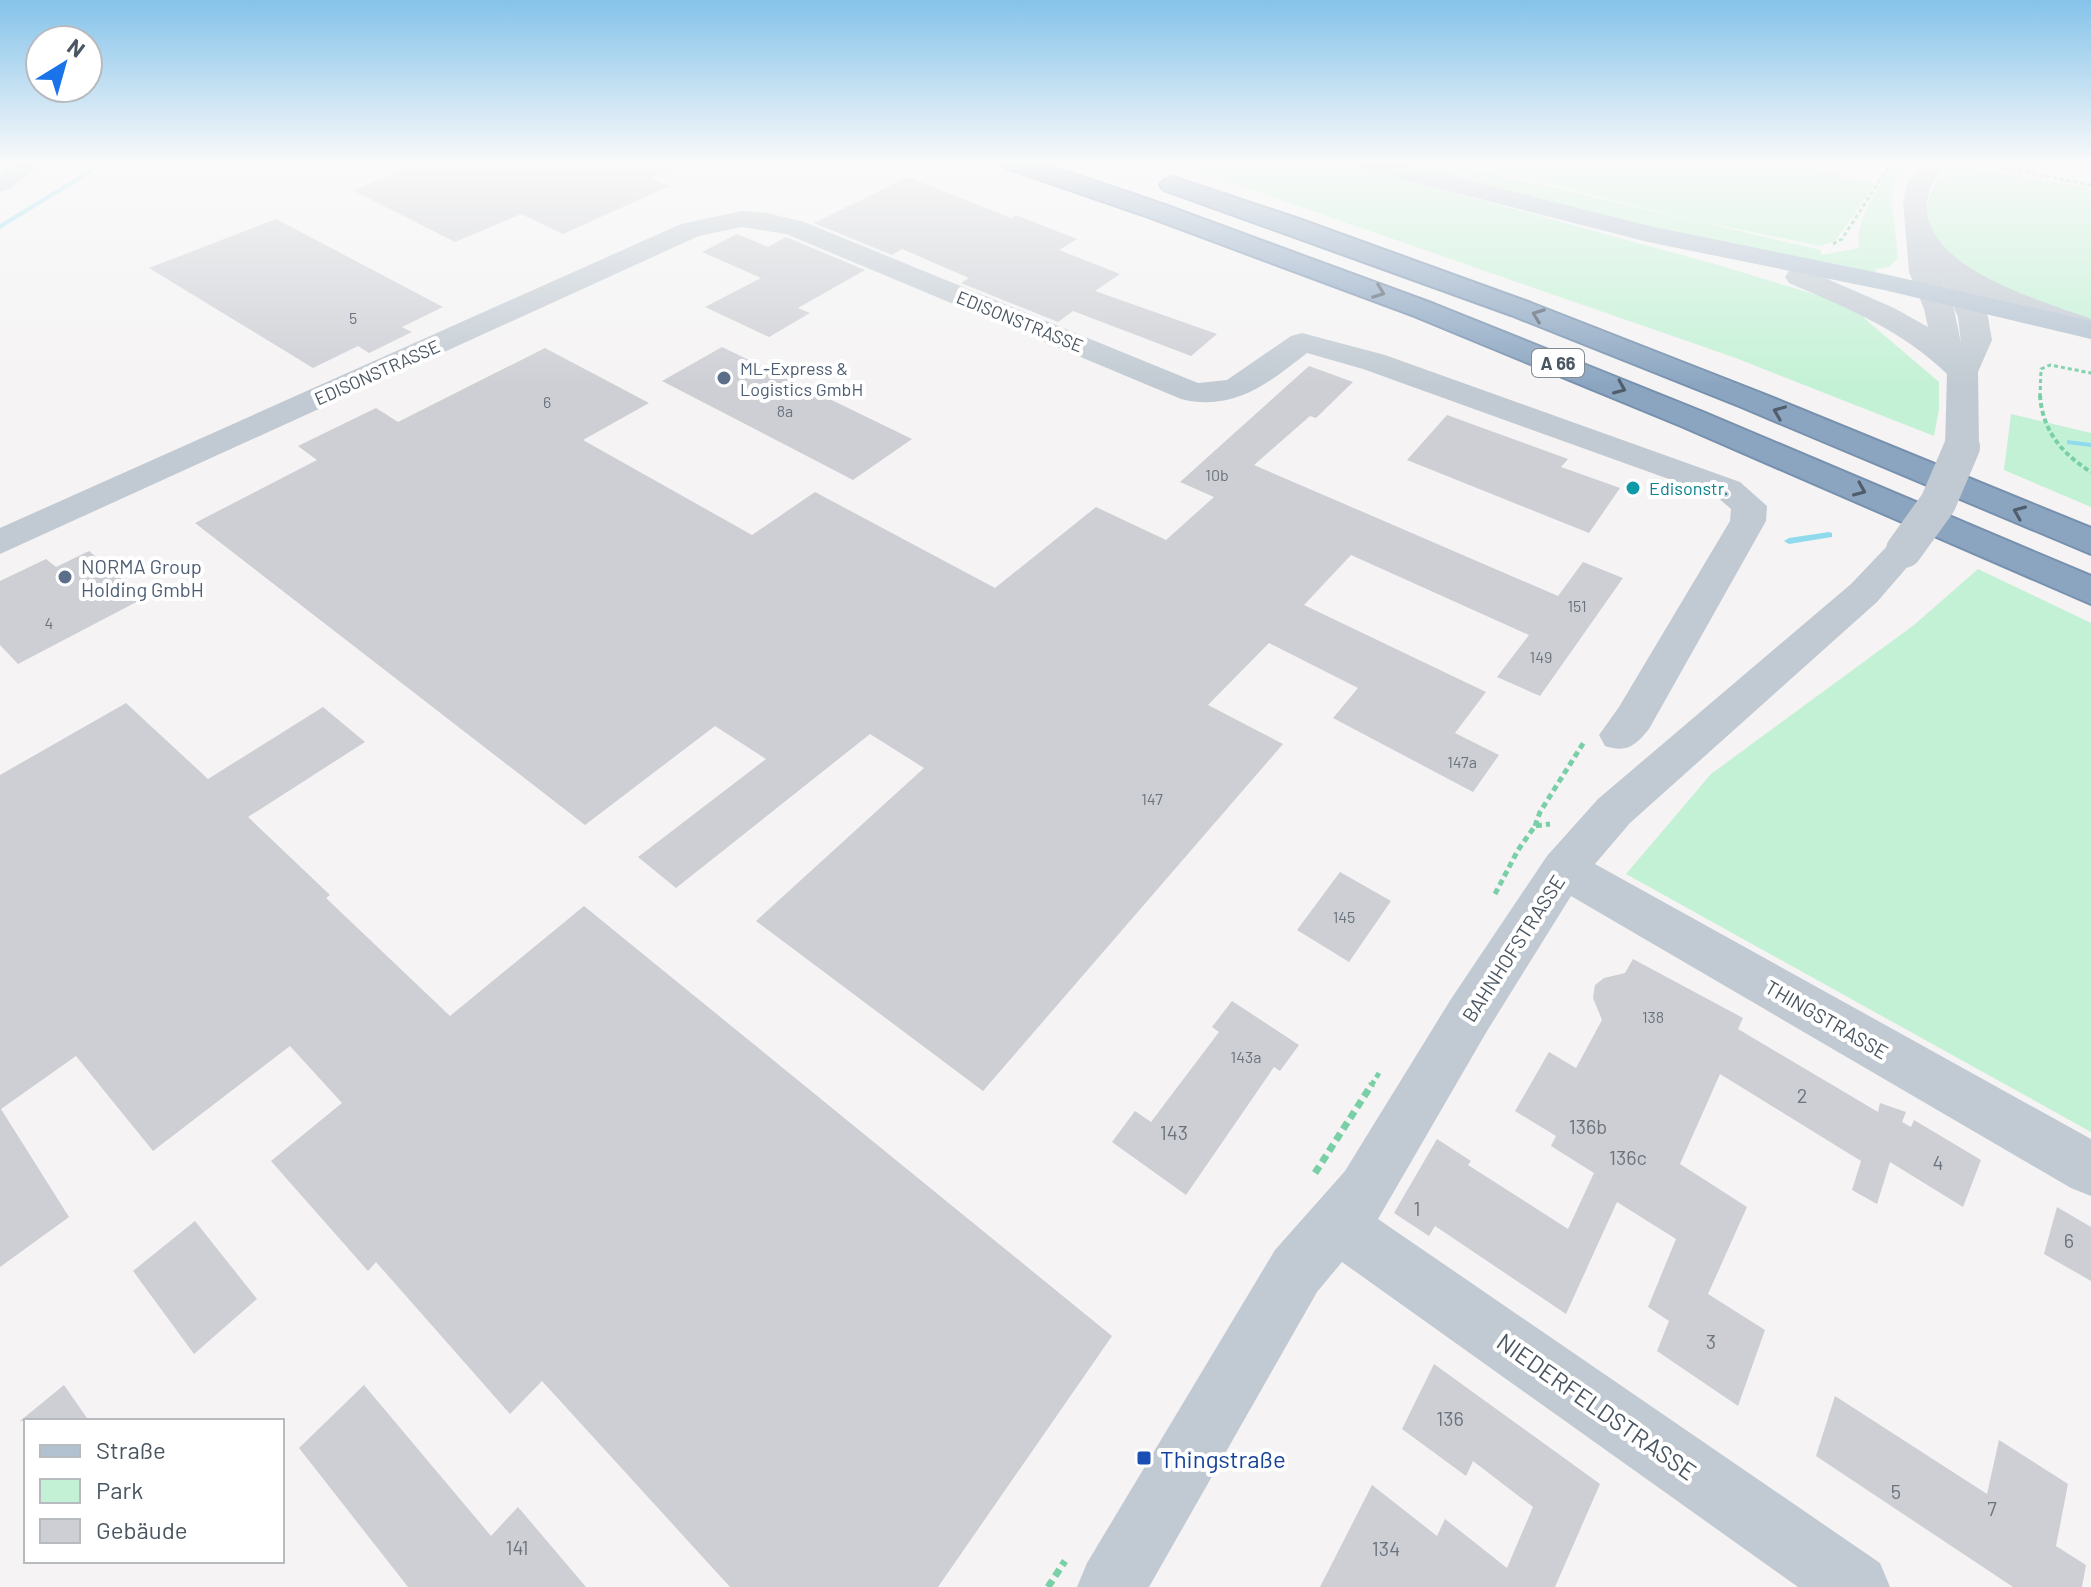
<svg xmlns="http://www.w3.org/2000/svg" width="2091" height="1587" font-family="Barlow,sans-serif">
<rect width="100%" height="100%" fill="#f5f3f3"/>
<g fill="#c3f1d5">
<polygon points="1174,163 1347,163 1718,265 1840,302 1866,314 1864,318 1939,382 1939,409 1934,436 1733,357"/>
<path d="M1387 163H1449L1821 250V255L1859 248C1855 218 1878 188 1894 163H1907L1891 190 1898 258 1889 267 1876 269V275L1673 234Z"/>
<polygon points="1464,163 1794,163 1875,184 1835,241 1820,246 1694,220"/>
<path d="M1955 165 2091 188V321L2004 292 1934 242C1925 207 1924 197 1946 168Z"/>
<polygon points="2011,414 2091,433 2091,507 2004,470"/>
<polygon points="1978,569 2091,623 2091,1132 1626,874 1711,774 1914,625"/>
</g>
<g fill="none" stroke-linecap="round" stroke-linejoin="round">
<g fill="#90daee" fill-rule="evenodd">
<polygon points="100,163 108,163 0,229 0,224"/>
<polygon points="2067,440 2091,443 2091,447 2067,444"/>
<polygon points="1829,532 1832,533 1832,537 1789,544 1784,541 1789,538"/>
</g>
</g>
<g fill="#cdcfd5">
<polygon points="421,163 682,163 650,178 670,186 563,234 521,214 455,242 352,190"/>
<polygon points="908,177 1011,218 1016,215 1077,239 1059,250 1120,274 1095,291 1217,334 1191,356 1073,311 1058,322 961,283 969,278 902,249 892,255 814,223"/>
<polygon points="276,219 352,259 443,307 402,327 412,332 369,353 358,346 313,368 149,268"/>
<polygon points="737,234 768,247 786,237 865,270 798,308 810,313 769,337 705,307 761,278 702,252"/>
<polygon points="722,347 912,439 853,480 662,381"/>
<polygon points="545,348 649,403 583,440 752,535 815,492 995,588 1096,507 1166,540 1214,497 1180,482 1309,366 1353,382 1316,418 1310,416 1254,465 1558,596 1583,562 1623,578 1540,696 1497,677 1529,635 1351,555 1304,605 1486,692 1455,733 1499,755 1473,792 1333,718 1358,688 1269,643 1208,705 1283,744 983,1091 756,921 924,768 870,734 676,888 638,857 766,759 715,726 585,825 195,523 317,460 298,446 376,408 398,422"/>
<polygon points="1447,415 1568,459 1561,467 1620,488 1589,533 1407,460"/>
<polygon points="89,551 144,598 18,664 0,645 0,581 46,559 56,567"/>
<polygon points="126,703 208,779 323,707 365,742 248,817 330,895 326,898 450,1016 584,906 1112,1336 938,1587 730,1587 542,1381 510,1414 376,1262 368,1271 271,1161 342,1103 290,1046 153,1151 76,1056 1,1109 69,1217 0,1267 0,775"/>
<polygon points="1340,872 1391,901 1349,962 1297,930"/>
<polygon points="1633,959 1743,1018 1738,1029 1878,1112 1880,1103 1906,1112 1902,1122 1911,1127 1914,1120 1981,1160 1963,1207 1890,1162 1877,1204 1852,1190 1861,1161 1720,1074 1680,1164 1747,1207 1708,1294 1765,1330 1738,1406 1657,1351 1669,1321 1648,1307 1676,1239 1617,1202 1566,1314 1435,1226 1429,1236 1394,1213 1437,1139 1471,1161 1468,1165 1568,1229 1594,1173 1551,1146 1556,1136 1515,1111 1549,1052 1576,1068 1602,1020 1593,998 1595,985 1604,978 1625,973"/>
<polygon points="1232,1001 1299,1045 1280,1071 1274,1067 1186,1195 1112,1142 1135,1111 1151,1122 1219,1032 1212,1027"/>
<polygon points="2057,1207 2091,1227 2091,1281 2044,1254"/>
<polygon points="195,1221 257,1299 194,1354 133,1271"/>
<polygon points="1434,1364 1600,1484 1555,1587 1320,1587 1372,1485 1437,1536 1445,1519 1507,1568 1533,1507 1473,1461 1466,1476 1402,1429"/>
<polygon points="64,1385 89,1421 20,1421"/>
<polygon points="364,1385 491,1536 518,1507 586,1587 408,1587 299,1448"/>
<polygon points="1835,1396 1987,1494 1999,1440 2068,1484 2056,1546 2086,1565 2082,1587 2013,1587 1816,1456"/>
</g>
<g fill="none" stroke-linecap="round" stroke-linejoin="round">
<g stroke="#7690ad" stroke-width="4">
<g id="highway">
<polygon points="1003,163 1041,163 1162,204 1434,304 1703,412 2091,576 2091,604 1681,426 1414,316 1143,215 1006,168"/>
<polygon points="1173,177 1299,219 1531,303 1761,393 2091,528 2091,554 1739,406 1511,315 1164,190 1160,185 1164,180"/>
</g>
</g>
<g stroke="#7ad0a6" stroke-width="3" stroke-dasharray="4 3" stroke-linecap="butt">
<polyline points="1977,163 2091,185"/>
<polyline points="1833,244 1842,239 1891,163"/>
<polyline points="2040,397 2041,369 2050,365 2091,373"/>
</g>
<path stroke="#7ad0a6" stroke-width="4" stroke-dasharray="5 3" stroke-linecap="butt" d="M2040 395C2042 430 2062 454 2091 472"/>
<g stroke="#7ad0a6" stroke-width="5" stroke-dasharray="6 4" stroke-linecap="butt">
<polyline points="1535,826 1540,812 1584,742"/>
<polyline points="1495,894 1518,850 1535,826 1550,824"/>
<polyline points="1371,1086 1379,1073"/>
</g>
<g stroke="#7ad0a6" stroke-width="7" stroke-dasharray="8 5" stroke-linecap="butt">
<polyline points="1315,1173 1372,1084"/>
<polyline points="1048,1587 1065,1561"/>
</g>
<g fill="#c1cad2" fill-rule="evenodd">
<path d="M1922 163H1947C1943 170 1935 177 1932 184 1899 263 2041 300 2091 319V338L1978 296 1988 317 1992 340 1978 372 1979 447 1974 454 1962 457 1950 454 1945 447 1947 374C1902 330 1847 308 1789 283L1785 277 1789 271 1799 269 1809 271 1894 308 1928 327 1924 309 1909 272 1903 202 1907 183ZM1937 269 1958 317 1961 343 1954 309Z"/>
<path d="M742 211 767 213 804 222 1198 383 1227 380 1291 336 1302 333 1385 355 1740 482 1767 506 1766 521 1649 729C1635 746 1627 753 1605 746L1599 735 1619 707 1730 521 1731 509 1716 496 1363 369 1307 353C1269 383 1233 412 1181 399L786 234 742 227 699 236 0 554V528L681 224Z"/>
<polygon points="1904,538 1917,542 1922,550 1877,602 1630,823 1595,864 2091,1139 2091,1196 2071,1188 1571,896 1487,1031 1378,1219 1880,1563 1890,1587 1798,1587 1342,1262 1317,1292 1149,1587 1077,1587 1087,1563 1275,1250 1345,1171 1451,999 1547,856 1598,799 1851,584 1891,542"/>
</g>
<g fill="#b3c2d1" fill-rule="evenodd">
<polygon points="15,163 44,163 9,189 0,192 0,173"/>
<polygon points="1357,163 1400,163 1649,226 1884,274 2091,321 2091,339 1884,290 1648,242 1360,168"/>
</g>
<use href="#highway" fill="#8ba5c1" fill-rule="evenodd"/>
<polyline stroke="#c1cad2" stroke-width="36" points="1904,550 1938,503 1962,447"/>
</g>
<defs><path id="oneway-chevron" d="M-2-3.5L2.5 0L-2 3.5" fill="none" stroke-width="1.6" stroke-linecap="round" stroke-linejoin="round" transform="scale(2)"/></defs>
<g stroke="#505e6b">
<use href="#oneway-chevron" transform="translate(1379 292) rotate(21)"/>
<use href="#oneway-chevron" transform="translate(1538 315) rotate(-159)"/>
<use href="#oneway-chevron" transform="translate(1620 388) rotate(23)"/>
<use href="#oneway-chevron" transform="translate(1779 412) rotate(-158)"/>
<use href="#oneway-chevron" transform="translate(1860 490) rotate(23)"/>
<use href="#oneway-chevron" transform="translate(2019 512) rotate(-157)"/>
</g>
<linearGradient id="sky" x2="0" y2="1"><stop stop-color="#85c3ea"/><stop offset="0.42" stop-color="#fafafa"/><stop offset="1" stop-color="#fafafa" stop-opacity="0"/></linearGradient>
<rect width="2091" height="386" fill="url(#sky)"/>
<g fill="#5c6f8a" stroke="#fff" stroke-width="3">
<circle cx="724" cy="378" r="8"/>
<circle cx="65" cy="577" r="8"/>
</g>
<circle fill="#0f9aa8" stroke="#fff" stroke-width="3" cx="1633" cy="488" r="8"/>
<rect fill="#1a4fb4" stroke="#fff" stroke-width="3" x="1136" y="1450" width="16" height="16" rx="4"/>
<g text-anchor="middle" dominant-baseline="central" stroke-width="8" stroke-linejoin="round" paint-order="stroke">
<g font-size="16" fill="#6b747e">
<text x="353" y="317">5</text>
<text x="547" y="401">6</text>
<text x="785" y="410">8a</text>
<text x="1217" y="474">10b</text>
<text x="1577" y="605">151</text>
<text x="49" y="622">4</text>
<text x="1541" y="656">149</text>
<text x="1462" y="761">147a</text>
<text x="1152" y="798">147</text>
<text x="1344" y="916">145</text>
<text x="1653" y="1016">138</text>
<text x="1246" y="1056">143a</text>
</g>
<g font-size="18" fill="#4a5661" stroke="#fff">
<text transform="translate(1020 321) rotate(22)">EDISONSTRASSE</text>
<text transform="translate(377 372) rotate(-24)">EDISONSTRASSE</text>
</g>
<rect fill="#fff" stroke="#808990" stroke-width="2" x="1532" y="349" width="52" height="28" rx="6"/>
<g font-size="18" font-weight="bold" fill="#4a5661">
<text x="1558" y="363">A 66</text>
</g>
<g font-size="18" fill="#4e5e75" stroke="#fff" text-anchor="start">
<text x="740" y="368">ML-Express &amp;<tspan x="740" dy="21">Logistics GmbH</tspan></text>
</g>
<g font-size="18" fill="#0d838f" stroke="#fff" text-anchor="start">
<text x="1649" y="488">Edisonstr.</text>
</g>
<g font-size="20" fill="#4e5e75" stroke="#fff" text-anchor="start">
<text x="81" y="566">NORMA Group<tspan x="81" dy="23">Holding GmbH</tspan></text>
</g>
<g font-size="20" fill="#4a5661" stroke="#fff">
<text transform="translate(1513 948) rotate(-57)">BAHNHOFSTRASSE</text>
<text transform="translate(1827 1019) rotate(30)">THINGSTRASSE</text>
</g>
<g font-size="20" fill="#6b747e">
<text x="1802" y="1095">2</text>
<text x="1588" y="1126">136b</text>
<text x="1174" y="1132">143</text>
<text x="1628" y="1157">136c</text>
<text x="1938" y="1162">4</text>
<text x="1417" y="1208">1</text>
<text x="2069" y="1240">6</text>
<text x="1711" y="1341">3</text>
<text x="1450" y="1418">136</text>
<text x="1896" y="1491">5</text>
<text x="1992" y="1508">7</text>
<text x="517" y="1547">141</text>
<text x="1386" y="1548">134</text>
</g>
<g font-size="24" fill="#4a5661" stroke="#fff">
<text transform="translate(1597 1406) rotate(35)">NIEDERFELDSTRASSE</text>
</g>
<g font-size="24" fill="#164399" stroke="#fff" text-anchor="start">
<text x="1160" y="1458">Thingstraße</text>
</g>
</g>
<rect x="24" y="1419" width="260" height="144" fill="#ffffff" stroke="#b7bbc0" stroke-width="2"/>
<rect x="40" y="1445" width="40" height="12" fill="#b3c2d1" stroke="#b7bbc0" stroke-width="2"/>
<text x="96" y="1459" font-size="24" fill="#4a5661">Straße</text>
<rect x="40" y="1479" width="40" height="24" fill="#c3f1d5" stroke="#b7bbc0" stroke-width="2"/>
<text x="96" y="1499" font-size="24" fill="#4a5661">Park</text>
<rect x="40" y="1519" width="40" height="24" fill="#cdcfd5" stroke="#b7bbc0" stroke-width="2"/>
<text x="96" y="1539" font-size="24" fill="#4a5661">Gebäude</text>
<g transform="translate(64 64) rotate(37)"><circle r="38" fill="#ffffff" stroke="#b7bbc0" stroke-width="2"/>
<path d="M0-6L14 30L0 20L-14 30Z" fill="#1a73e8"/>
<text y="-12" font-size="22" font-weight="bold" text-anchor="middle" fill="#4a5661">N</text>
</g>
</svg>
